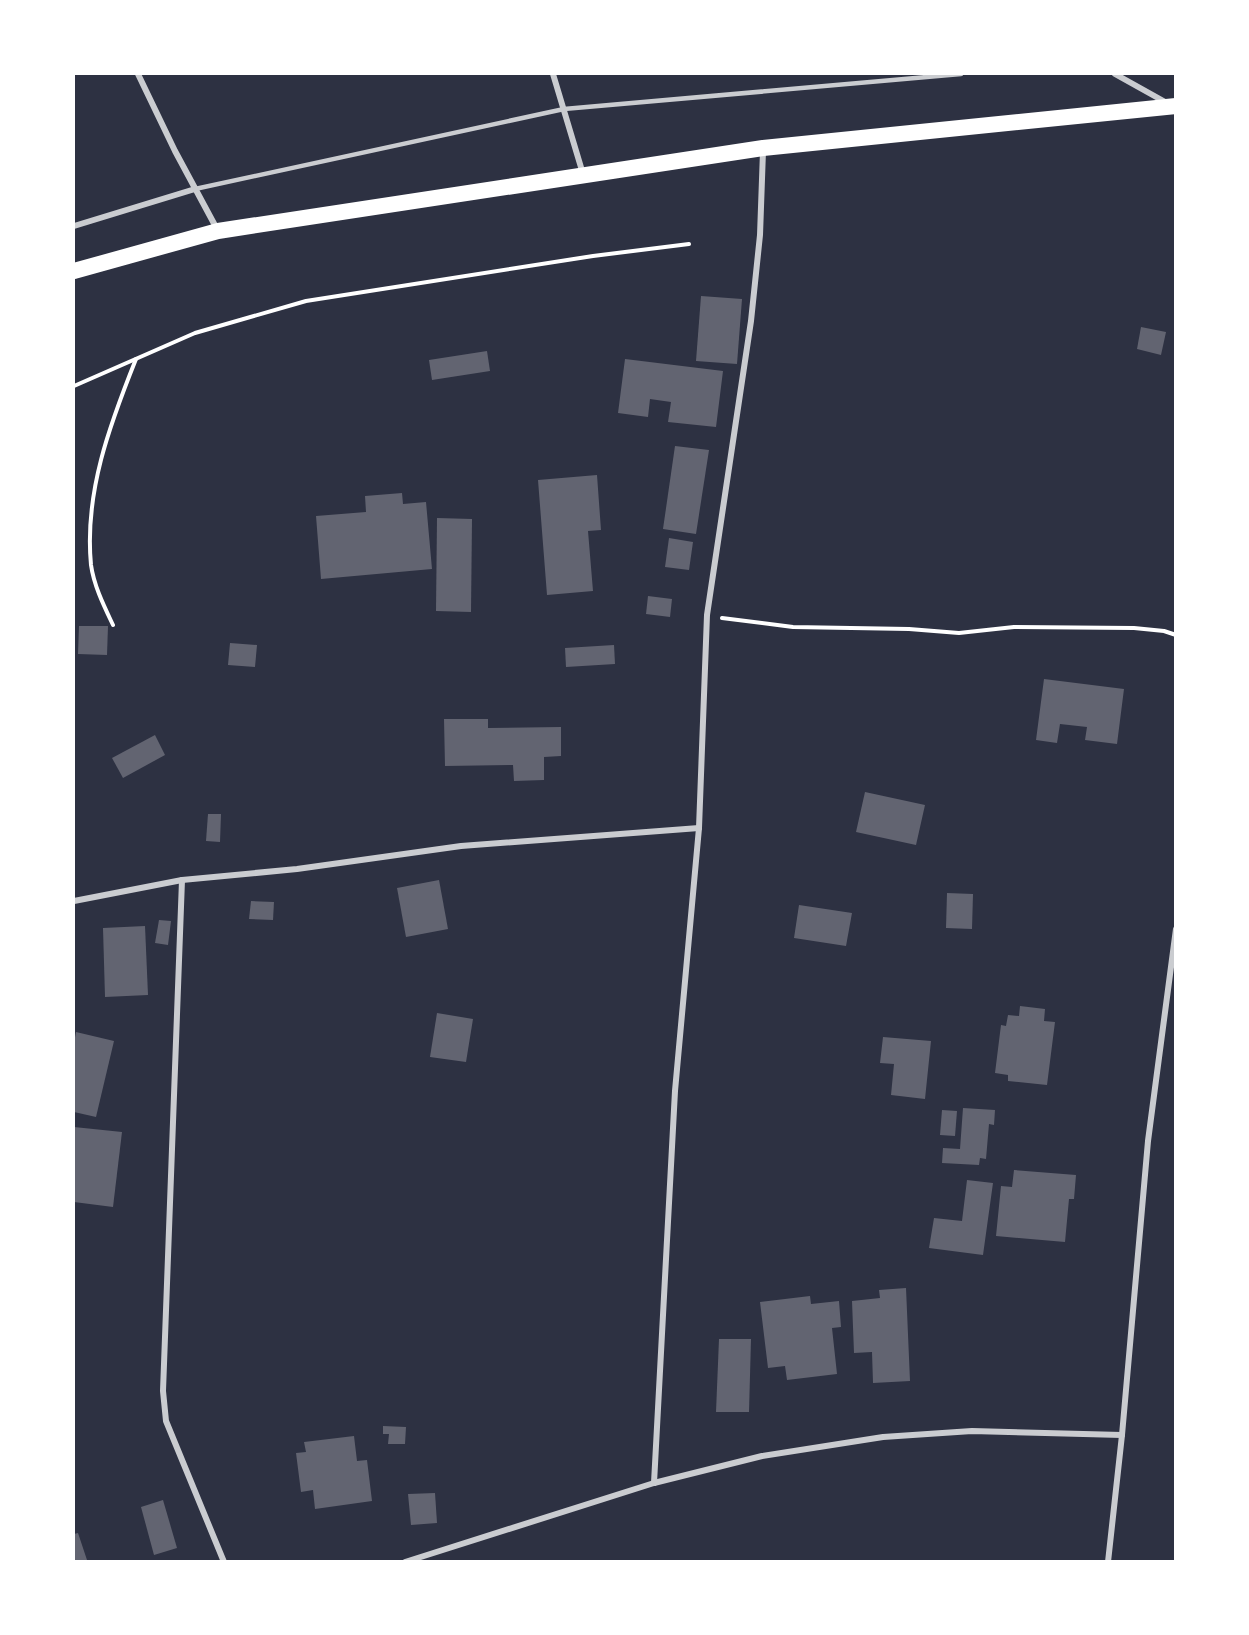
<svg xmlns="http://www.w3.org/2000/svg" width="1249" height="1635" font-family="'DM Sans',sans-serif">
<rect width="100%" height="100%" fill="#2d3142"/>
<g fill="#626471">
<polygon points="701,296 742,299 737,364 696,361"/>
<polygon points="1141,327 1166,332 1161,355 1137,349"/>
<polygon points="487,351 490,371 432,380 429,360"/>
<polygon points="625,359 723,371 716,427 668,422 671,402 650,399 648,417 618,413"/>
<polygon points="675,446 709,450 696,534 663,529"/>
<polygon points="597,475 601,530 588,531 593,591 547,595 538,480"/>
<polygon points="402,493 403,504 426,502 432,569 321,579 316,516 366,512 365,496"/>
<polygon points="437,518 472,519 471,612 436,611"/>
<polygon points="669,538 693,542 689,570 665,567"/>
<polygon points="648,596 672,599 670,617 646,614"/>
<polygon points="79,626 108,626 107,655 78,654"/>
<polygon points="230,643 257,645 255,667 228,665"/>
<polygon points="614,645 615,664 566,667 565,648"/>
<polygon points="1044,679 1124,689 1117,744 1085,740 1087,727 1060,724 1057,743 1036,740"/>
<polygon points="444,719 488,719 488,728 561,727 561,756 544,757 544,780 514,781 513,765 445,766"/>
<polygon points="155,735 165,755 123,778 112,758"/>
<polygon points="865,792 925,805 916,845 856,832"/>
<polygon points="208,814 221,814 220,842 206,841"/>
<polygon points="439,880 448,929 406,937 397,888"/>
<polygon points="947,893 973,894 972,929 946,928"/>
<polygon points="251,901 274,902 273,920 249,919"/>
<polygon points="799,905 852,913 846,946 794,938"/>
<polygon points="159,920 171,921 168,945 155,943"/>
<polygon points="145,926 148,995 105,997 103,928"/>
<polygon points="1020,1006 1045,1009 1044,1021 1055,1022 1047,1085 1008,1081 1008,1075 995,1073 1001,1025 1006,1026 1008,1015 1019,1016"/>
<polygon points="437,1013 473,1019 466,1062 430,1057"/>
<polygon points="76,1032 114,1041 96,1117 74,1112 74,1043"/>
<polygon points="883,1037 931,1041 925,1099 891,1095 894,1064 880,1063"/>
<polygon points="963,1108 995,1110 994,1125 989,1124 986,1159 980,1158 979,1165 942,1163 943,1148 960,1149"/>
<polygon points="942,1110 957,1111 955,1136 940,1135"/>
<polygon points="74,1127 122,1132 113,1207 74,1202"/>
<polygon points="1014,1170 1076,1175 1074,1199 1069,1199 1065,1242 996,1236 1001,1186 1012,1187"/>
<polygon points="967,1180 993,1183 983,1255 929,1248 934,1218 962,1221"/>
<polygon points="906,1288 910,1381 873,1383 872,1352 854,1353 852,1301 880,1298 879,1290"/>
<polygon points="810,1296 811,1304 839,1301 841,1327 832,1328 837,1374 787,1380 785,1366 768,1368 760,1302"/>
<polygon points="719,1339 751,1339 749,1412 716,1412"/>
<polygon points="383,1426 406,1427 405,1444 388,1444 389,1434 383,1434"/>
<polygon points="354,1436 357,1461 367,1460 372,1501 315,1509 313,1490 301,1492 296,1453 306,1452 304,1442"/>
<polygon points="435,1493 437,1523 411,1525 408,1494"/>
<polygon points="163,1500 177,1548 154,1555 141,1507"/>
<polygon points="78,1533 87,1560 82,1562 74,1562 74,1534"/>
</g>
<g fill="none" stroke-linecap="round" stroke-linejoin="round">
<g stroke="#fff" stroke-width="4">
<polyline points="74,386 195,333 306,301 593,256 689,244"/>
<polyline points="722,618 793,627 909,629 959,633 1014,627 1134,628 1164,631 1176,635"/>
<path d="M113 625C104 606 94 586 91 565 84 493 110 424 136 359"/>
</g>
<polyline stroke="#caccd0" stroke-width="4.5" points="195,189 564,109 961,74"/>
<g stroke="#caccd0" stroke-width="6">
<polyline points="138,74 175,151 218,231"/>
<polyline points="553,74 583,174"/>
<polyline points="1115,74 1167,103"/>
<polyline points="74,226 195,189"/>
<polyline points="182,880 163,1391 166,1421 224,1562"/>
<polyline points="74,901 182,880 297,869 461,846 699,828"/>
<polyline points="654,1483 675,1091 699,828 707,615 751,321 760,235 763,151"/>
<polyline points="405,1562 654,1483 762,1456 883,1437 972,1431 1122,1435"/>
<polyline points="1108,1562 1122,1435 1148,1141 1176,929"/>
</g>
<polyline stroke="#fff" stroke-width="16" points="74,271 218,231 763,148 1176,106"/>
</g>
<rect width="1249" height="1635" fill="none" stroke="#ffffff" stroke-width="150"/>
</svg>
